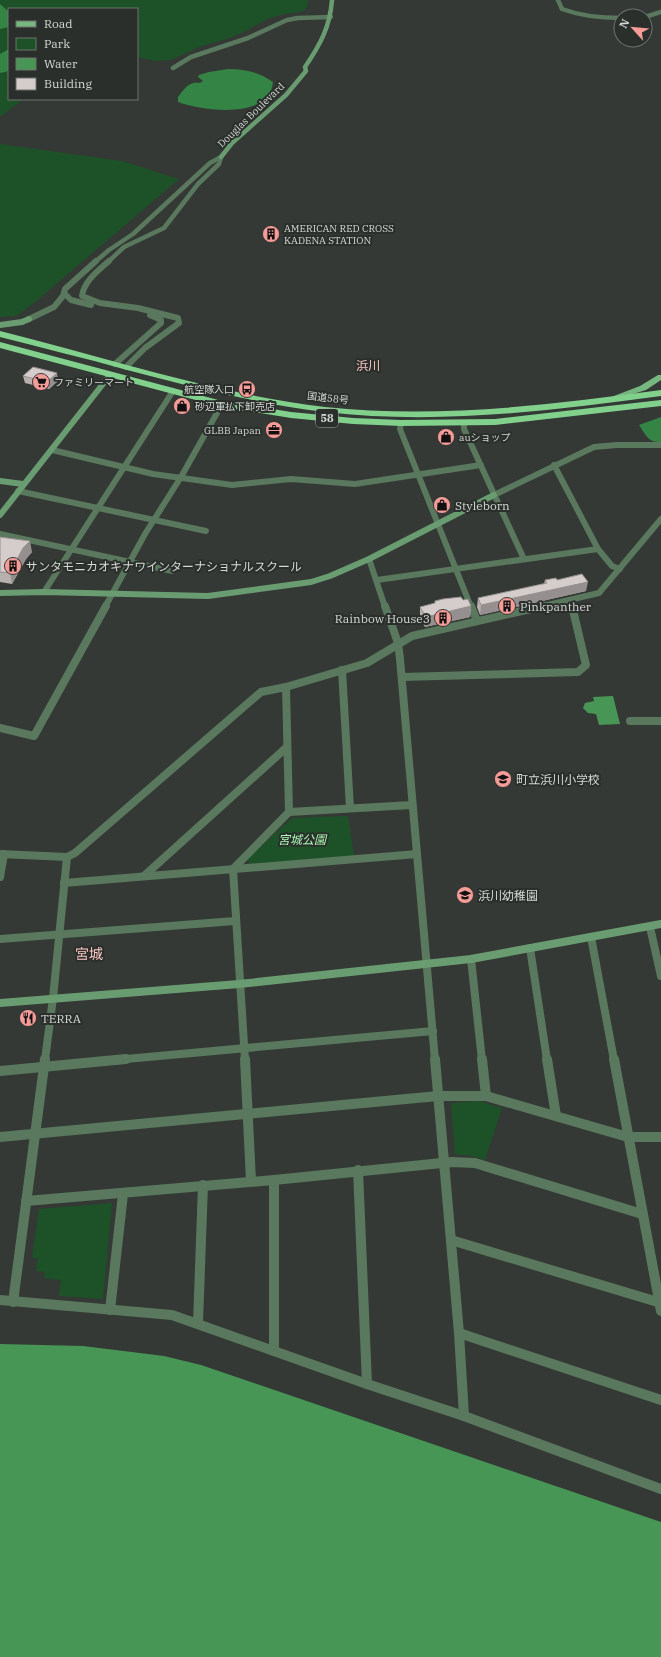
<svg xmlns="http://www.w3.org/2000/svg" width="661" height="1657" font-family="'IBM Plex Serif','Noto Sans JP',serif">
<rect width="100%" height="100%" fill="#343935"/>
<g fill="#1d5228">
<polygon points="0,0 308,0 307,8 301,12 285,14 267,19 248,30 230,38 202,46 171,60 155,61 137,57 137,9 9,9 9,99 23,99 0,117"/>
<polygon points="0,144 122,161 179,179 34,303 16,316 0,317"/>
<polygon points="348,816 354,856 250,864 247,859 292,818"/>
<polygon points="479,1101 502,1108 485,1160 469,1155 455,1155 451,1103"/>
<polygon points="112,1203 103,1299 59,1296 61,1280 44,1278 45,1272 36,1271 38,1258 32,1258 39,1209"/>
</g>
<g fill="#348445">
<polygon points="0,4 9,12 9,27 0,29"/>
<polygon points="9,49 9,71 0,73 0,54"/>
<path d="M228 69C245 69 259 72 273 82 270 120 203 111 178 102V97C182 92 186 85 193 83 197 82 199 84 203 81L198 77 199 75 209 72Z"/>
<path d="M661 417V442C648 443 646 435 639 425Z"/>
</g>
<g fill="#479656">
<polygon points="613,696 620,724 599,725 596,714 588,713 583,708 585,703 594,701 593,697"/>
<polygon points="0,1344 83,1346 164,1356 201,1365 661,1522 661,1657 0,1657"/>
</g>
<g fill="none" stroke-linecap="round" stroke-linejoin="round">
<g stroke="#59785d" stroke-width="4.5">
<path d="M558 0 562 9C581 16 601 18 621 18"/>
<polyline points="645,17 661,12"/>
<polyline points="173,68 191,57 248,38 287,20 298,18 331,17"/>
<polyline points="95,262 109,250 133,234 210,163 221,157"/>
<polyline points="108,262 124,247 164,228 198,184 219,164 221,157"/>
</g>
<g stroke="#59785d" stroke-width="6">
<path d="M109 261C98 271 84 281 82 296L100 303 138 308 178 318 179 323 145 348 126 367"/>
<polyline points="64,293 71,300 91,305"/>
<polyline points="29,319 54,307 63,296 65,289 96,261"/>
<polyline points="115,364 161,323 161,320 150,315"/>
<polyline points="401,423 400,429 471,607"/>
<polyline points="464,423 464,429 524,559"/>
<polyline points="52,450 153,474 232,485 291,479 355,484 481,465"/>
<polyline points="18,491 206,531"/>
<polyline points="494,495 594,447 617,445 661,445"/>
<polyline points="0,534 172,571"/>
<polyline points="598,549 612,566 620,569"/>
<polyline points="369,559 385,607"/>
<polyline points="377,580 598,549 554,465"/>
<polyline points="44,592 173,391"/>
<polyline points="571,600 573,607"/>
<polyline points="105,607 145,534 181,477 222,404"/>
<polyline points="539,607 599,593 661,519"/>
</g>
<g stroke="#59785d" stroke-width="8">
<polyline points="385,606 398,643 400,659 435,1060"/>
<polyline points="471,606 477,621"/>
<polyline points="342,670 350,808"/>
<polyline points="402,677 578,672 586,665 572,606"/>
<polyline points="286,687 289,812"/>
<polyline points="630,721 661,721"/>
<polyline points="0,728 34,736 106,606"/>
<polyline points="0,854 67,857 75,853 261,692 286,687 367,663 412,636 544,606"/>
<polyline points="144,876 287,747"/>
<polyline points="0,877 4,854"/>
<polyline points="64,883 417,854"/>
<polyline points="650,927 661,976"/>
<polyline points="591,937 614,1060"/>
<polyline points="0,939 235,921"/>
<polyline points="530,948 547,1060"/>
<polyline points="471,959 482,1060"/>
<polyline points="45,1060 53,998 67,857"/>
<polyline points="115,1060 433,1031"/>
<polyline points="245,1060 233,869 289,812 412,805"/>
</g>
<g stroke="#59785d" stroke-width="10">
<polyline points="245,1059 251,1181"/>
<polyline points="435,1059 459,1333 464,1416"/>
<polyline points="482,1059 486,1096"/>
<polyline points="547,1059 556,1116"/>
<polyline points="614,1059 661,1311"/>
<polyline points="0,1071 126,1059"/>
<polyline points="0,1137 438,1096 486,1096 628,1137 661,1137"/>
<polyline points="358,1170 367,1384"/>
<polyline points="274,1180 274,1351"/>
<polyline points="26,1201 274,1180 452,1162 475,1163 642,1214"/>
<polyline points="451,1240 661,1303"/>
<polyline points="0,1300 172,1315 367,1384 464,1416 661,1489"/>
<polyline points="13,1302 45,1059"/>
<polyline points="110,1310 123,1194"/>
<polyline points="198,1323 203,1185"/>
<polyline points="459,1333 661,1400"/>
</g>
<path stroke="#6a9c71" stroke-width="4.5" d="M221 157 232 143 286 95 306 71 305 67C320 45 330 27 332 0"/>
<g stroke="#6a9c71" stroke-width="6">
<polyline points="0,325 22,322 29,319"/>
<polyline points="0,481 23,484"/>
<polyline points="0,515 110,375"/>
<polyline points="0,593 44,592 208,596 311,582 330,576 369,559 494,495"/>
</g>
<polyline stroke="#6a9c71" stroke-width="8" points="0,1003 239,984 471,959 661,924"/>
<polygon fill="#76b880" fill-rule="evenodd" points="658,375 661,375 661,380 646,390 610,401 606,399 640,386"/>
<g fill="#81d18d" fill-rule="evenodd">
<path d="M0 331C108 358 215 394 325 407 437 419 550 405 661 390V396C550 411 437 425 325 412 258 404 192 387 127 370 85 358 42 348 0 337Z"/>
<polygon points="0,342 222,401 291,412 353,418 401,420 495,419 661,400 661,406 495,425 401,426 353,424 291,418 222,407 0,348"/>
</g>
</g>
<g fill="#b7b0af">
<polygon points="23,376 58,381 49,389 25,383"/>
<polygon points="0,537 32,552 26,559 12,584 0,582"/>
<polygon points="545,580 557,580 586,591 480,615 477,607 478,598 544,584"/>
<polygon points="463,600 471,606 470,617 425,627 420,618 420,607"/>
</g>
<g fill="#95908f">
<polygon points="57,373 58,381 49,389 47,382"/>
<polygon points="30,541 32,552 26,559 12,584 10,573 23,548"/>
<polygon points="588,582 586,591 480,615 481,605"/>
<polygon points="471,606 470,617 425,627 426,617"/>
</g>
<g fill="#d5cdcc" stroke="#95908f">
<polygon points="33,367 57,373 47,382 23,376"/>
<polygon points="0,537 30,541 23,548 10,573 0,572"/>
<polygon points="582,574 588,582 481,605 478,598 547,583 545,580 556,578 557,580"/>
<polygon points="461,597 463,600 468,599 471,606 426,617 420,607 435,603 435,601 443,599"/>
</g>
<defs>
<g id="building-disc" transform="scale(0.9)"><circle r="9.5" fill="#f59b98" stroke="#2a2f2b"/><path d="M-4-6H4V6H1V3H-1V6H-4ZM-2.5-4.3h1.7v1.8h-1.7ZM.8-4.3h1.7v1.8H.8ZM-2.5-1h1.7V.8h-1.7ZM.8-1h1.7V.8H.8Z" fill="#111"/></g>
<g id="supermarket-disc" transform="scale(0.9)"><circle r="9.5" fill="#f59b98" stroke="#2a2f2b"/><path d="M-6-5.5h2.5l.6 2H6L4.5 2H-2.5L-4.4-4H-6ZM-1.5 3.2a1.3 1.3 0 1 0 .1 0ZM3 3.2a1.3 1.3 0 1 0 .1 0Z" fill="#111"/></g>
<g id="bus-disc" transform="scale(0.9)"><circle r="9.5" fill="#f59b98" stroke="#2a2f2b"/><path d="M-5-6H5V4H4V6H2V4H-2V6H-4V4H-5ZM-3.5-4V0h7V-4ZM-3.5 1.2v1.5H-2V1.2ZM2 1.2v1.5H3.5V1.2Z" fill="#111"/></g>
<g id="shop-disc" transform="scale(0.9)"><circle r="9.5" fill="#f59b98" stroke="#2a2f2b"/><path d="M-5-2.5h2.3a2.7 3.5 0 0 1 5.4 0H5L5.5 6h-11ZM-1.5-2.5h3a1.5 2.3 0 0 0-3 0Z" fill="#111"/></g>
<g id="office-disc" transform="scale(0.9)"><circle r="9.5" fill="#f59b98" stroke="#2a2f2b"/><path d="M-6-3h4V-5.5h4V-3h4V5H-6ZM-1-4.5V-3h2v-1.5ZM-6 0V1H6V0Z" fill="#111"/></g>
<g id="school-disc" transform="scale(0.9)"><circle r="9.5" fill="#f59b98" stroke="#2a2f2b"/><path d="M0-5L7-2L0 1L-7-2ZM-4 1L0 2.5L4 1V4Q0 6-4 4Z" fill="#111"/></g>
<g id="restaurant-disc" transform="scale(0.9)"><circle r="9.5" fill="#f59b98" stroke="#2a2f2b"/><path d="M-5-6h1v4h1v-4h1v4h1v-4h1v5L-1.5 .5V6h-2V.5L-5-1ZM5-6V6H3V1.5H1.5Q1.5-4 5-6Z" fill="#111"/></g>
</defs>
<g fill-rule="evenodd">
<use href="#building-disc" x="271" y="234"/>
<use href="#supermarket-disc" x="41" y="382"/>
<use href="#bus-disc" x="247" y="389"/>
<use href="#shop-disc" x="182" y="406"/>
<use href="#office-disc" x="274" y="430"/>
<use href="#shop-disc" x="446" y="437"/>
<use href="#shop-disc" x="442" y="505"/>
<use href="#building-disc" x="13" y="566"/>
<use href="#building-disc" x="507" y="606"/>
<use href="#building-disc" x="443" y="618"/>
<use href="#school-disc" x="503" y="779"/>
<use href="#school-disc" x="465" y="895"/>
<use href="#restaurant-disc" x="28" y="1018"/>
</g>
<g text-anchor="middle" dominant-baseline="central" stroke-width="4" stroke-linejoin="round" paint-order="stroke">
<g font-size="10" fill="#d5d8d5" stroke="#2a2f2b">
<text transform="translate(251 115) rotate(-44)">Douglas Boulevard</text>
<text transform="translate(328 398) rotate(7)">国道58号</text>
</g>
<g font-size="10" fill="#d5d8d5" stroke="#2a2f2b" text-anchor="start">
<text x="284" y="228">AMERICAN RED CROSS<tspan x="284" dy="12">KADENA STATION</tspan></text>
<text x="54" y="382">ファミリーマート</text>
<text x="234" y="389" text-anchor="end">航空隊入口</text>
<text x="195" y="406">砂辺軍払下卸売店</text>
<text x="261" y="430" text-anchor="end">GLBB Japan</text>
<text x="459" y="437">auショップ</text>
</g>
<rect fill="#2a2f2b" stroke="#a2a5a2" stroke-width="1" x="316" y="409" width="22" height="18" rx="3"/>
<g font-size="11" font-weight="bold" fill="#d5d8d5">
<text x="327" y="418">58</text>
</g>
<g font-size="12" fill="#fac6c3" stroke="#2a2f2b">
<text x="368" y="365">浜川</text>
</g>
<g font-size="12" fill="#d5d8d5" stroke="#2a2f2b" text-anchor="start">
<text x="455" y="505">Styleborn</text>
<text x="26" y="566">サンタモニカオキナワインターナショナルスクール</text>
<text x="520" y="606">Pinkpanther</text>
<text x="430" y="618" text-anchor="end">Rainbow House3</text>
<text x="516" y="779">町立浜川小学校</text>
<text x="478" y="895">浜川幼稚園</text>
<text x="41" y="1018">TERRA</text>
</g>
<g font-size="12" font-style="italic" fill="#aafab5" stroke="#2a2f2b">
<text x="302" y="839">宮城公園</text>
</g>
<g font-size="14" fill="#fac6c3" stroke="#2a2f2b">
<text x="89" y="954">宮城</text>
</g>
</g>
<rect x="8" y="8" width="130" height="92" fill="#2a2f2b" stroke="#6e736f"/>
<rect x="16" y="21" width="20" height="6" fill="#76b880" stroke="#6e736f"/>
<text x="44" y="28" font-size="12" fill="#d5d8d5">Road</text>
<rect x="16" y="38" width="20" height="12" fill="#1d5228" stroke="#6e736f"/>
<text x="44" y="48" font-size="12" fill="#d5d8d5">Park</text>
<rect x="16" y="58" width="20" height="12" fill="#479656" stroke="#6e736f"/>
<text x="44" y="68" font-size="12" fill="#d5d8d5">Water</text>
<rect x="16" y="78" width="20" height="12" fill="#d5cdcc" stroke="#6e736f"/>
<text x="44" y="88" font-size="12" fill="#d5d8d5">Building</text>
<g transform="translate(633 28) rotate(297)"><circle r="19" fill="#2a2f2b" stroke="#6e736f"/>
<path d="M0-3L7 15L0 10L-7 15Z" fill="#f59b98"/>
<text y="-6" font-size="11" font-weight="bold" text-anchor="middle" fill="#d5d8d5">N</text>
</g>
</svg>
